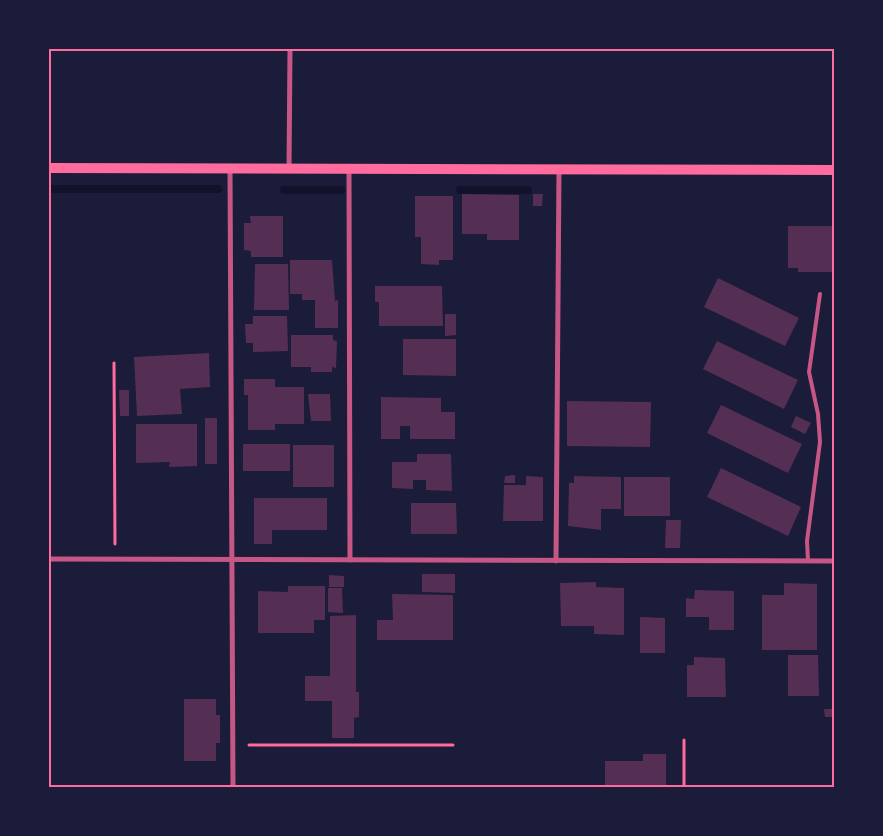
<svg xmlns="http://www.w3.org/2000/svg" width="883" height="836" font-family="'Asap Condensed',sans-serif">
<rect width="100%" height="100%" fill="#1b1b3a"/>
<g fill="none" stroke-linecap="round" stroke-linejoin="round">
<g stroke="#12122b" stroke-width="8">
<polyline points="49,189 218,189"/>
<polyline points="284,190 341,190"/>
<polyline points="460,190 528,190"/>
</g>
</g>
<g fill="#542f53">
<polygon points="462,194 519,195 519,240 487,240 487,234 462,234"/>
<polygon points="533,194 543,194 542,206 533,206"/>
<polygon points="415,196 453,196 453,260 439,260 439,265 421,264 421,237 415,237"/>
<polygon points="250,216 283,216 283,257 251,257 251,251 244,250 244,223 251,223"/>
<polygon points="788,226 834,226 834,272 798,272 798,268 788,268"/>
<polygon points="290,260 332,260 335,301 338,300 338,328 315,328 315,300 302,300 302,294 290,294"/>
<polygon points="255,264 288,264 289,310 254,310"/>
<polygon points="718,278 799,318 785,346 704,307"/>
<polygon points="375,286 442,286 443,326 379,326 379,302 375,302"/>
<polygon points="445,314 456,314 456,335 445,336"/>
<polygon points="253,316 287,316 288,351 253,352 253,343 246,343 245,324 253,324"/>
<polygon points="291,335 333,335 333,340 337,341 336,368 332,367 332,372 311,372 311,367 291,367"/>
<polygon points="403,339 456,339 456,376 403,375"/>
<polygon points="717,341 798,380 784,409 703,369"/>
<polygon points="209,353 210,387 180,389 182,414 137,416 134,357"/>
<polygon points="244,379 275,379 275,387 304,387 304,424 275,424 275,430 248,430 248,395 244,395"/>
<polygon points="119,390 129,390 129,416 120,416"/>
<polygon points="308,394 330,394 331,421 311,421"/>
<polygon points="381,397 441,398 441,412 455,412 455,439 410,439 410,426 400,426 400,439 381,439"/>
<polygon points="567,401 651,402 650,447 567,446"/>
<polygon points="721,405 802,444 788,473 707,433"/>
<polygon points="796,416 811,423 805,434 791,427"/>
<rect x="205" y="418" width="12" height="46"/>
<polygon points="136,424 197,424 197,466 169,467 170,462 136,463"/>
<rect x="243" y="444" width="47" height="27"/>
<rect x="293" y="445" width="41" height="42"/>
<polygon points="417,454 451,454 452,491 426,490 426,480 413,480 413,489 392,488 392,462 417,462"/>
<polygon points="721,468 801,507 788,536 707,497"/>
<polygon points="515,475 515,483 504,483 505,476"/>
<polygon points="526,476 543,477 543,521 503,521 504,485 526,485"/>
<polygon points="574,476 621,477 621,509 601,509 601,530 568,526 569,483 574,483"/>
<rect x="624" y="477" width="46" height="39"/>
<polygon points="254,498 327,498 327,530 272,530 272,544 254,544"/>
<polygon points="411,503 456,503 457,534 411,534"/>
<polygon points="666,520 681,520 680,548 665,548"/>
<polygon points="422,574 455,574 455,593 422,592"/>
<polygon points="329,575 344,576 344,587 329,587"/>
<polygon points="596,582 596,587 624,588 624,635 594,634 594,626 561,626 560,583"/>
<polygon points="784,583 817,584 817,650 762,650 762,595 784,595"/>
<polygon points="288,586 325,586 325,620 314,620 314,633 258,633 258,591 288,592"/>
<polygon points="328,588 342,588 343,613 328,612"/>
<polygon points="695,590 734,591 734,630 709,630 709,617 686,617 686,598 694,599"/>
<polygon points="392,594 453,595 453,640 377,640 377,620 393,620"/>
<polygon points="356,615 356,692 359,692 359,717 354,718 354,738 332,738 332,701 305,701 305,676 330,676 330,616"/>
<polygon points="640,617 665,618 665,653 640,653"/>
<polygon points="788,655 818,655 819,696 788,696"/>
<polygon points="694,657 725,658 726,697 687,697 687,665 694,665"/>
<polygon points="184,699 216,699 216,715 220,715 220,743 216,743 216,761 184,761"/>
<polygon points="824,709 834,709 834,717 825,717"/>
<polygon points="643,754 666,754 666,787 605,787 605,761 643,761"/>
</g>
<g fill="none" stroke-linecap="round" stroke-linejoin="round">
<g stroke="#ff6b9d" stroke-width="3">
<polyline points="114,363 115,544"/>
<polyline points="684,740 684,787"/>
<polyline points="249,745 453,745"/>
</g>
<polyline stroke="#c65784" stroke-width="4" points="808,561 807,541 820,442 818,414 809,372 820,294"/>
<g stroke="#c65784" stroke-width="5">
<polyline points="230,168 233,787"/>
<polyline points="289,169 290,49"/>
<polyline points="349,170 350,560"/>
<polyline points="49,559 834,561"/>
<polyline points="556,561 559,170"/>
</g>
<polyline stroke="#ff6b9d" stroke-width="10" points="49,168 834,170"/>
</g>
<rect width="883" height="836" fill="none" stroke="#1b1b3a" stroke-width="100"/>
<rect x="50" y="50" width="783" height="736" fill="none" stroke="#ff6b9d" stroke-width="2"/>
</svg>
